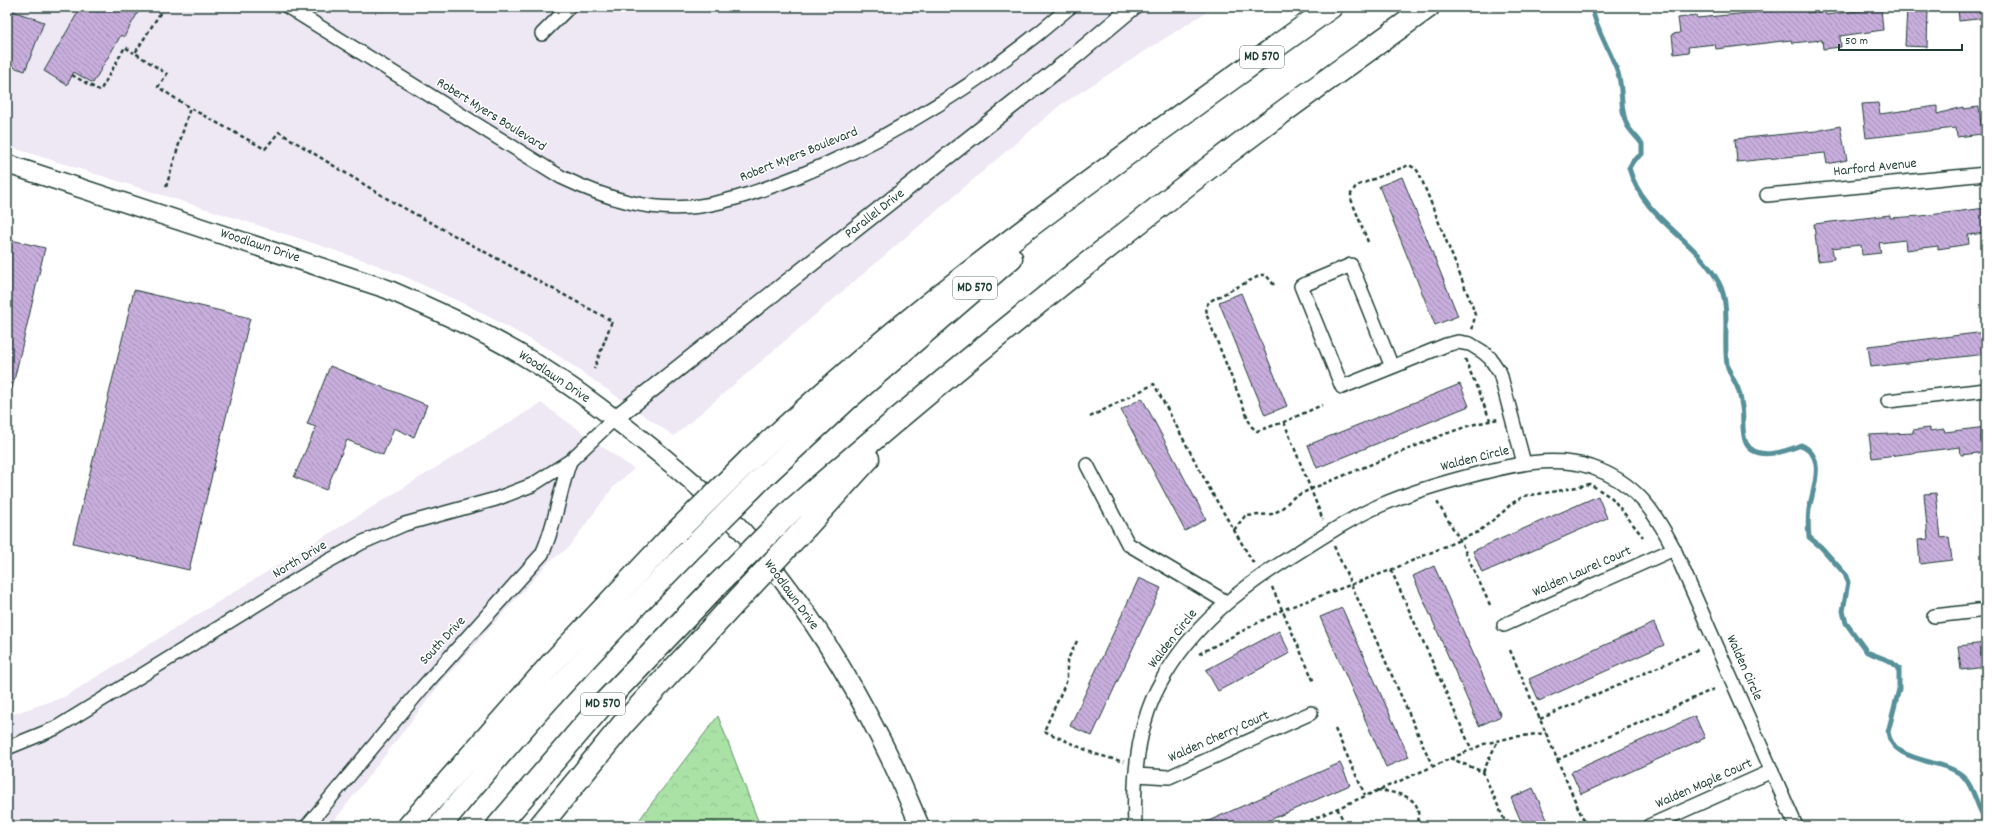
<svg xmlns="http://www.w3.org/2000/svg" width="1993" height="833" font-family="Dekko,sans-serif">
<defs>
<pattern id="park-crowns" width="20" height="18" patternUnits="userSpaceOnUse"><rect width="20" height="18" fill="#aae2a6"/><path d="M2 6a3 3 0 1 1 6 0M12 15a3 3 0 1 1 6 0" fill="none" stroke="#92c390"/></pattern>
<pattern id="building-back-hatch" width="6" height="6" patternUnits="userSpaceOnUse"><rect width="6" height="6" fill="#c8aedc"/><path d="M-1 5l2 2M0 0l6 6M5-1l2 2" fill="none" stroke="#a28fb3"/></pattern>
</defs>
<rect width="100%" height="100%" fill="#fff"/>
<filter id="ink" filterUnits="userSpaceOnUse"><feTurbulence type="fractalNoise" baseFrequency=".025" numOctaves="2"/><feDisplacementMap in="SourceGraphic" scale="8" xChannelSelector="R" yChannelSelector="G"/><feConvolveMatrix kernelMatrix="1 2 1 2 8 2 1 2 1" color-interpolation-filters="sRGB"/></filter>
<g filter="url(#ink)">
<g fill="#eee7f4">
<polygon points="7,7 1214,7 1059,106 674,436 550,350 471,307 410,279 372,263 295,237 7,146"/>
<polygon points="541,403 634,469 614,486 568,548 550,561 444,679 330,826 7,826 7,716 64,697"/>
</g>
<polygon fill="url(#park-crowns)" stroke="#64906d" points="718,716 760,826 635,826 645,812"/>
<g fill="none" stroke-linecap="round" stroke-linejoin="round">
<path stroke="#579099" stroke-width="5" d="M1592 7C1596 30 1609 48 1617 70 1624 88 1619 109 1627 125 1630 131 1638 138 1642 144V154L1633 161 1629 168C1644 221 1695 237 1719 283 1731 306 1723 339 1727 364 1729 373 1735 381 1738 389 1740 394 1741 401 1742 407 1744 418 1741 432 1746 443 1756 462 1787 451 1801 445 1827 456 1813 489 1809 509 1808 518 1808 528 1809 537L1821 547 1845 574 1848 582 1843 611 1846 623 1867 652 1890 661 1899 668V689L1888 732C1892 764 1943 758 1963 776 1975 788 1976 807 1986 820"/>
</g>
<g fill="url(#building-back-hatch)" stroke="#1f3d34">
<polygon points="81,7 141,7 124,37 121,35 93,83 74,72 67,85 44,71"/>
<polygon points="1789,7 1807,7 1807,13 1825,11 1826,15 1881,8 1883,30 1840,36 1841,47 1823,49 1822,40 1792,43 1791,40 1716,49 1715,44 1688,47 1689,52 1674,54 1672,34 1680,33 1678,18 1696,16 1697,18 1790,9"/>
<polygon points="1958,7 1986,7 1986,18 1959,21"/>
<polygon points="1907,8 1928,9 1927,47 1905,46"/>
<polygon points="7,9 44,22 25,71 7,65"/>
<polygon points="1878,103 1880,114 1937,106 1937,114 1963,107 1963,109 1979,107 1982,134 1957,137 1956,128 1866,138 1862,104"/>
<polygon points="1840,126 1847,160 1827,164 1825,153 1737,162 1735,139 1816,131"/>
<polygon points="1402,177 1458,316 1435,325 1379,186"/>
<polygon points="1986,208 1986,233 1968,235 1969,244 1938,249 1938,246 1906,250 1905,240 1879,243 1881,253 1862,255 1861,245 1832,248 1834,259 1818,261 1814,224 1890,215 1890,218 1921,216"/>
<polygon points="7,239 45,248 12,389 7,388"/>
<polygon points="134,290 250,318 189,570 73,543"/>
<polygon points="1241,293 1287,406 1265,415 1219,302"/>
<polygon points="1986,332 1986,354 1871,367 1868,346"/>
<polygon points="330,366 427,405 414,437 394,428 383,455 347,440 326,490 294,477 316,427 307,424"/>
<polygon points="1460,384 1469,406 1317,468 1308,445"/>
<polygon points="1142,398 1206,519 1185,531 1121,410"/>
<polygon points="1986,427 1986,452 1961,455 1960,447 1872,458 1869,435 1913,433 1913,430 1930,428 1930,431 1944,429 1945,432"/>
<polygon points="1936,493 1941,538 1949,537 1952,560 1920,564 1918,540 1928,539 1924,494"/>
<polygon points="1598,496 1607,518 1482,573 1473,551"/>
<polygon points="1434,566 1501,716 1479,726 1413,576"/>
<polygon points="1139,578 1161,588 1092,736 1070,726"/>
<polygon points="1342,608 1409,757 1386,767 1320,617"/>
<polygon points="1654,623 1664,645 1539,701 1529,679"/>
<polygon points="1279,631 1290,653 1218,691 1206,670"/>
<polygon points="1986,643 1986,667 1961,670 1958,646"/>
<polygon points="1695,716 1705,738 1581,794 1571,772"/>
<polygon points="1340,763 1350,785 1256,826 1197,826"/>
<polygon points="1533,788 1550,826 1523,826 1511,798"/>
</g>
<g fill="none" stroke-linecap="round" stroke-linejoin="round">
<g stroke="#1f3d34" stroke-width="16">
<g id="minor">
<path d="M288 7 561 177C605 198 651 213 700 206 733 201 765 189 796 177 895 137 989 77 1070 7"/>
<polyline points="542,34 569,7"/>
<polyline points="1767,195 1986,174"/>
<polyline points="1392,367 1342,387 1301,286 1351,265 1392,367 1446,345 1458,342 1470,344 1483,352 1490,358 1500,373 1524,463"/>
<polyline points="1888,401 1986,390"/>
<polyline points="1087,465 1128,544 1226,602"/>
<polyline points="1934,616 1986,610"/>
<polyline points="1504,625 1674,549"/>
<polyline points="7,748 56,728 316,568 361,543 405,524 496,499 532,485 570,461 614,419"/>
<polyline points="1136,775 1169,777 1311,713"/>
<path d="M307 826 422 688 542 554C556 524 559 492 570 461"/>
<path d="M1135 826C1133 779 1137 724 1161 682 1192 625 1242 587 1297 553 1324 536 1351 518 1381 505 1411 492 1442 483 1473 475 1511 465 1552 455 1591 467 1635 482 1654 510 1674 549L1796 826"/>
<polyline points="1649,826 1772,771"/>
</g>
</g>
<g stroke="#1f3d34" stroke-width="19">
<polyline id="tertiary" points="614,419 1077,54 1133,7"/>
</g>
<g stroke="#1f3d34" stroke-width="21">
<path id="secondary" d="M7 164 387 289C424 305 461 321 497 341 548 368 596 404 642 440 685 474 727 510 761 553 808 610 848 674 881 740 896 768 907 797 920 826"/>
</g>
<g stroke="#1f3d34" stroke-width="25">
<g id="motorway">
<path d="M749 460C801 413 853 365 908 321 1045 210 1189 110 1331 7"/>
<polyline points="764,476 846,400 1011,258"/>
<path d="M793 509C929 389 1071 275 1215 163 1284 109 1357 59 1428 7"/>
<polyline points="807,526 868,459"/>
<polyline points="409,826 552,663 670,538"/>
<path d="M440 826C517 731 600 641 686 554"/>
<polyline points="498,826 602,705 715,587"/>
<polyline points="540,826 624,723 731,607"/>
</g>
</g>
<g stroke="#1f3d34" stroke-width="2.5" stroke-dasharray="4 3" stroke-linecap="butt">
<polyline points="164,7 135,53 167,74 158,87 190,108"/>
<polyline points="72,75 100,91 125,47 134,53"/>
<polyline points="166,187 190,108 265,149 279,132 391,201 612,321 594,369"/>
<polyline points="1368,242 1351,199 1351,194 1356,186 1409,165 1416,169 1419,173 1472,305 1475,315 1472,331"/>
<polyline points="1274,285 1266,275 1261,275 1210,301 1206,306 1207,316 1249,421 1252,427 1257,431 1284,422 1322,405"/>
<polyline points="1465,359 1490,420"/>
<polyline points="1090,417 1154,384 1212,493 1254,564"/>
<polyline points="1284,422 1323,520"/>
<polyline points="1437,502 1460,540 1490,605"/>
<polyline points="1234,530 1245,516 1272,514 1280,510 1294,497 1311,489 1445,434 1471,425 1498,419"/>
<polyline points="1334,546 1432,765"/>
<polyline points="1391,570 1471,748"/>
<polyline points="1272,587 1314,682"/>
<polyline points="1077,641 1067,661 1067,680 1044,731 1095,754 1124,762"/>
<polyline points="1510,650 1586,826"/>
<polyline points="1199,654 1282,610 1391,570 1478,532 1503,512 1511,504 1524,496 1558,491 1590,484 1612,498 1643,537"/>
<polyline points="1540,719 1699,649"/>
<polyline points="1335,729 1365,795"/>
<polyline points="1450,758 1483,772 1507,826"/>
<polyline points="1557,760 1716,688"/>
<polyline points="1483,772 1498,740"/>
<path d="M1377 790C1390 792 1416 794 1418 811 1419 818 1417 821 1422 826"/>
<polyline points="1337,808 1346,826"/>
<polyline points="1297,826 1484,744 1513,737 1546,733"/>
</g>
<use href="#minor" stroke="#fff" stroke-width="13"/>
<use href="#tertiary" stroke="#fff" stroke-width="16"/>
<use href="#secondary" stroke="#fff" stroke-width="18"/>
<use href="#motorway" stroke="#fff" stroke-width="22"/>
<g stroke="#1f3d34" stroke-width="25" stroke-linecap="butt">
<g id="motorway-bridge">
<polyline points="670,538 749,460"/>
<polyline points="686,554 764,476"/>
<polyline points="715,587 793,509"/>
<polyline points="731,607 807,526"/>
</g>
</g>
<use href="#motorway-bridge" stroke="#fff" stroke-width="22"/>
</g>
</g>
<g text-anchor="middle" dominant-baseline="central" stroke-width="3.5" stroke-linejoin="round" paint-order="stroke">
<g fill="#fff" stroke="#627771" stroke-width="1">
<rect x="1240" y="46" width="44" height="22" rx="3"/>
<rect x="953" y="277" width="44" height="22" rx="3"/>
<rect x="581" y="693" width="44" height="22" rx="3"/>
</g>
<g font-size="13" font-weight="bold" fill="#1f3d34">
<text x="1262" y="57">MD 570</text>
<text x="975" y="288">MD 570</text>
<text x="603" y="704">MD 570</text>
</g>
<g font-size="14" fill="#1f3d34" stroke="#fff">
<text transform="translate(491 115) rotate(32)">Robert Myers Boulevard</text>
<text transform="translate(799 155) rotate(-22)">Robert Myers Boulevard</text>
<text transform="translate(1875 168) rotate(-6)">Harford Avenue</text>
<text transform="translate(875 214) rotate(-38)">Parallel Drive</text>
<text transform="translate(260 246) rotate(18)">Woodlawn Drive</text>
<text transform="translate(554 377) rotate(34)">Woodlawn Drive</text>
<text transform="translate(1475 459) rotate(-14)">Walden Circle</text>
<text transform="translate(300 560) rotate(-31)">North Drive</text>
<text transform="translate(1582 572) rotate(-24)">Walden Laurel Court</text>
<text transform="translate(791 595) rotate(54)">Woodlawn Drive</text>
<text transform="translate(1173 639) rotate(-52)">Walden Circle</text>
<text transform="translate(443 641) rotate(-47)">South Drive</text>
<text transform="translate(1744 668) rotate(66)">Walden Circle</text>
<text transform="translate(1219 737) rotate(-24)">Walden Cherry Court</text>
<text transform="translate(1704 784) rotate(-24)">Walden Maple Court</text>
</g>
</g>
<rect width="1993" height="833" fill="none" stroke="#fff" stroke-width="24"/>
<rect x="12" y="12" width="1969" height="809" fill="none" stroke="#1f3d34" stroke-width="1.5" filter="url(#ink)"/>
<path d="M1839 44v6h123v-6" fill="none" stroke="#1f3d34" stroke-width="2"/>
<text x="1845" y="44" font-size="12" fill="#1f3d34" stroke="#ffffff" stroke-width="3" paint-order="stroke">50 m</text>
</svg>
